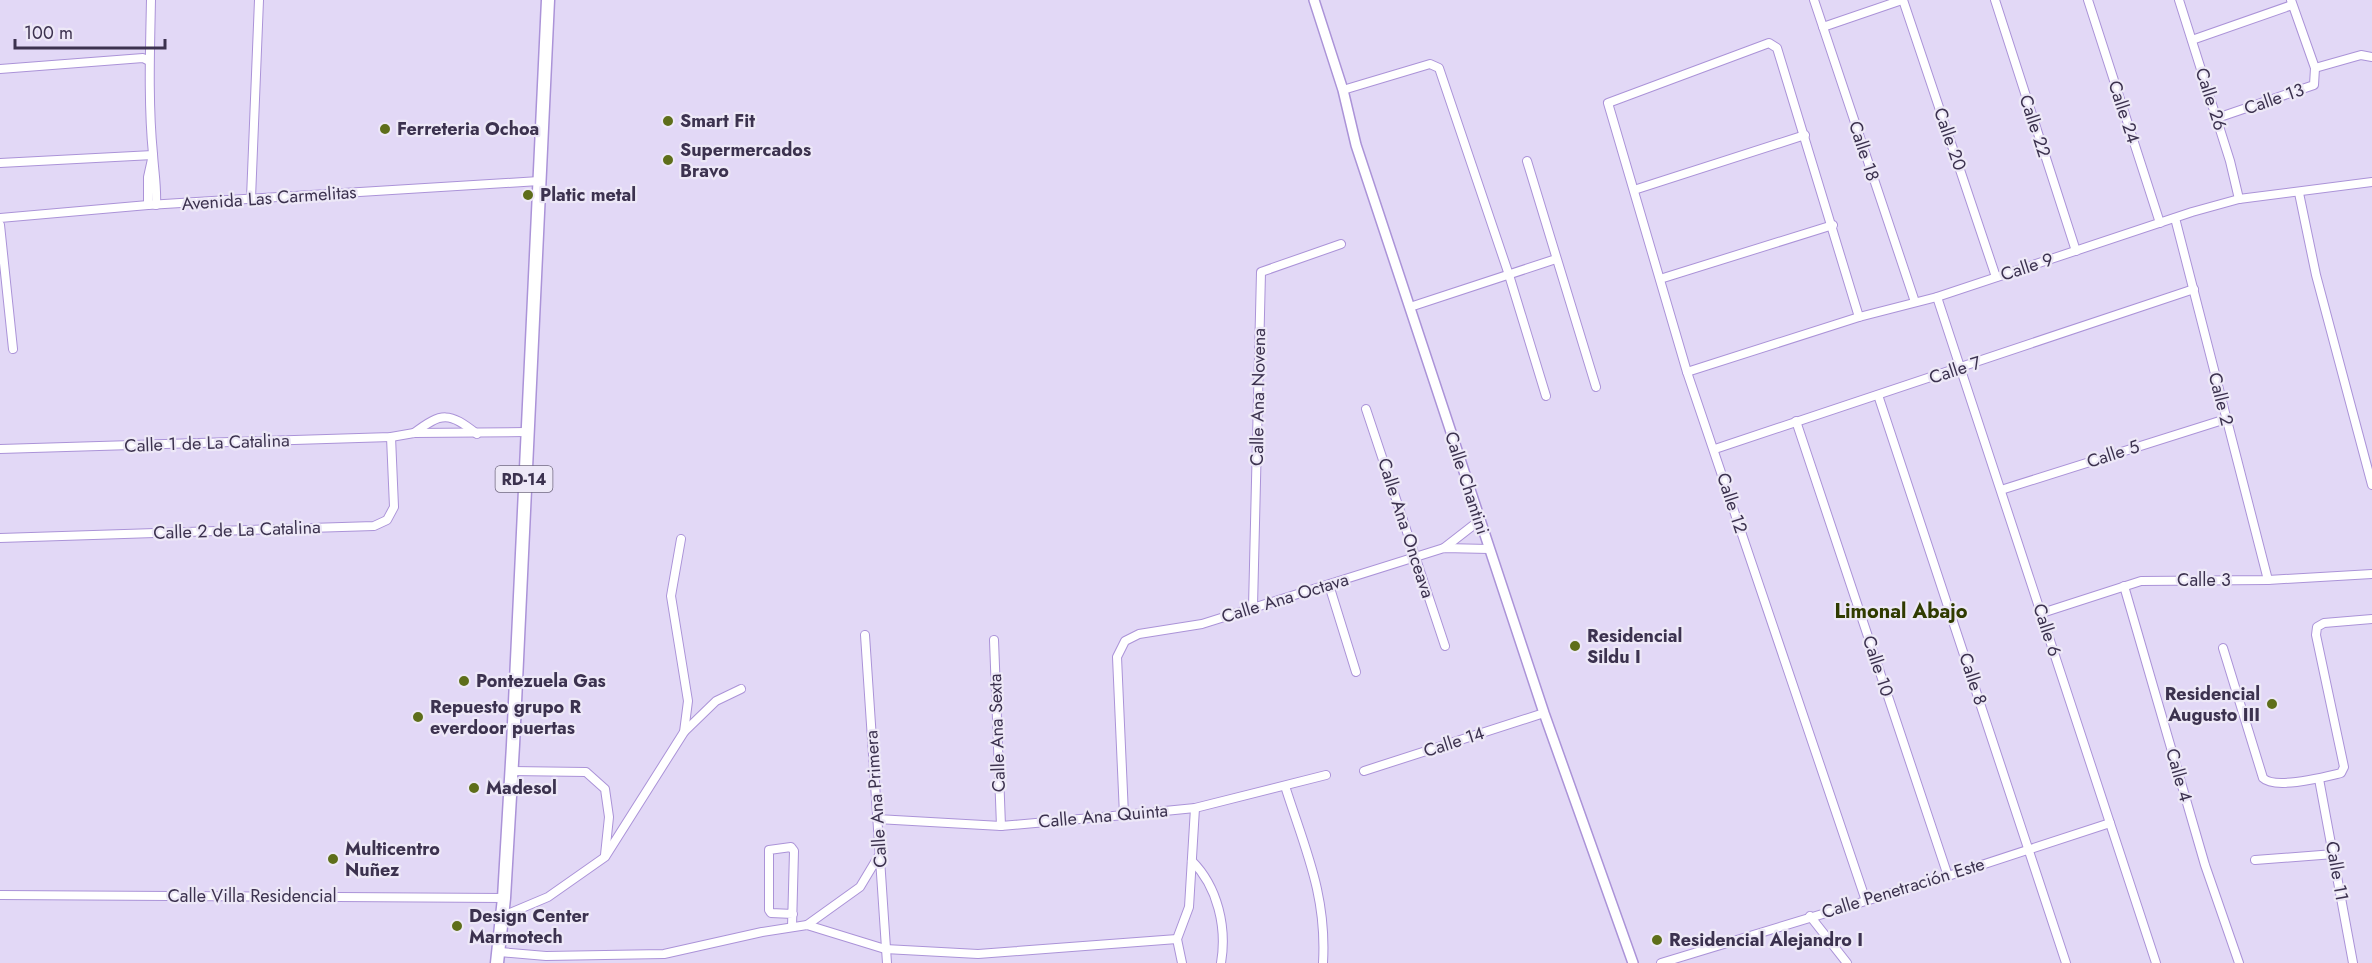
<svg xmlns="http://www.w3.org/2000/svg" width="2372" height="963" font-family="Jost,sans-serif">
<rect width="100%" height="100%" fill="#e2d8f6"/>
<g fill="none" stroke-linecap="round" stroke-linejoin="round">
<g stroke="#ab93d8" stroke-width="10">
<g id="minor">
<path d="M151 0C150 49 148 105 153 154 154 171 157 187 156 205"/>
<polyline points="1814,0 1915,302"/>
<polyline points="1903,0 1996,277"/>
<polyline points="1995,0 2076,251"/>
<polyline points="2088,0 2160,223"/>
<polyline points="2179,0 2230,161 2239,199"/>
<polyline points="1823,27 1902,0"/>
<polyline points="2192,40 2292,5"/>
<polyline points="2315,68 2361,55 2372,57"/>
<polyline points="0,69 143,58 149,61"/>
<polyline points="1343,90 1430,64 1439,68 1509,275 1546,396"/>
<polyline points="2217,118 2314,85 2315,68 2291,0"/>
<polyline points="1527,161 1596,387"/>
<polyline points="0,163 153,155"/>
<polyline points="1634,190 1805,135"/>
<polyline points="2299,193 2316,275 2372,485"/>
<polyline points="251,198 259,0"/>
<polyline points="148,205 148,177 152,159"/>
<polyline points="0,218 148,205 539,181"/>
<polyline points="2175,218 2268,580"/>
<polyline points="0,225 13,349"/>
<polyline points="1660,279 1833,225"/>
<polyline points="1937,297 2156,963"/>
<polyline points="1410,307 1556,259"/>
<polyline points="1859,317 1777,48 1769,43 1608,103 1687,372 1866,901"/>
<polyline points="1687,372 1859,317 1937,297 2192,212 2239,199 2372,182"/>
<polyline points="1878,395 2066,963"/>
<polyline points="1366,409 1445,646"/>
<polyline points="1796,421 1948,876"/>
<path d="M414 433C442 412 449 412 477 434"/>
<polyline points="0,449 391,437 414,433 526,432"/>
<polyline points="1715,449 2194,289"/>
<polyline points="2001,490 2226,419"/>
<polyline points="0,538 374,526 387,520 394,507 391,437"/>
<polyline points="1444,548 1480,520"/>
<polyline points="1329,585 1356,672"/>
<polyline points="2124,586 2205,865 2239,963"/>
<polyline points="1253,607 1261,272 1341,244"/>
<polyline points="2042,613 2141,581 2268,580 2372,574"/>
<polyline points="865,635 887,963"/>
<polyline points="994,640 1001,826"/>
<path d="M2223 648 2263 778C2275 790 2324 777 2341 773L2344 767 2316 635 2317 627 2324 623 2372 619"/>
<polyline points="684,732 716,701 741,689"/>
<polyline points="511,771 586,772 605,789 609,817 605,855"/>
<polyline points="1364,771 1544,713"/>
<polyline points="2319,779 2353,963"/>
<path d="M1285 786C1305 849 1327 895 1323 963"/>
<polyline points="1124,815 1117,657 1125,641 1139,634 1202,624 1444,548 1489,549"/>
<polyline points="877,819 1001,826 1124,815 1195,808 1326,775"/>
<polyline points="2255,860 2334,854"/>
<path d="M1192 861C1218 887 1227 928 1221 963"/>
<polyline points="0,895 504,898"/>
<polyline points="503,916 548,897 605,857 684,732 688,701 671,596 681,539"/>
<polyline points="1810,916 1847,963"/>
<polyline points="807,925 860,887 878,857"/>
<polyline points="792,927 794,851 791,847 769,850 769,910 771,913 793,914"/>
<polyline points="500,952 546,956 664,954 762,932 807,925 885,949 978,954 1177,939"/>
<polyline points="1182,963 1177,939 1189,907 1195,808"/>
<polyline points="1661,963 1948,876 2110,823"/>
</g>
</g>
<g stroke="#ab93d8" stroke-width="12">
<polyline id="tertiary" points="1314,0 1343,90 1356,145 1544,713 1633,963"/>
</g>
<g stroke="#ab93d8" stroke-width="15">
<polyline id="primary" points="497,963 504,898 513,745 548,0"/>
</g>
<use href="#minor" stroke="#fff" stroke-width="8"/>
<use href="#tertiary" stroke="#fff" stroke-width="9"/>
<use href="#primary" stroke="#fff" stroke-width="12"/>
</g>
<g fill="#5e6e1a" stroke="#ede8f7" stroke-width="2">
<circle cx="668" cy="121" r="6"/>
<circle cx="385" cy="129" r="6"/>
<circle cx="668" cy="160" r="6"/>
<circle cx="528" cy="195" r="6"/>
<circle cx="1575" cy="646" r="6"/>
<circle cx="464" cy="681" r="6"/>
<circle cx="2272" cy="704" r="6"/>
<circle cx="418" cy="717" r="6"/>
<circle cx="474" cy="788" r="6"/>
<circle cx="333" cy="859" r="6"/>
<circle cx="457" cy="926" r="6"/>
<circle cx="1657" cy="940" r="6"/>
</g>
<g text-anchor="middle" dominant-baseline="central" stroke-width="4.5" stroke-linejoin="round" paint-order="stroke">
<rect fill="#ede8f7" stroke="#716981" stroke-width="1.5" x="495.5" y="466" width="57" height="26" rx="4.5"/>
<g font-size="16" font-weight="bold" fill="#3c324f">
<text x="524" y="479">RD-14</text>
</g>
<g font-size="18" fill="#3c324f" stroke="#ede8f7">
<text transform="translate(2211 99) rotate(72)">Calle 26</text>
<text transform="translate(2274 99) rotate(-19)">Calle 13</text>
<text transform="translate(2124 112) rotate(72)">Calle 24</text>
<text transform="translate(2035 126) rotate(72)">Calle 22</text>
<text transform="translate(1950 139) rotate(71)">Calle 20</text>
<text transform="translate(1864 151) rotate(72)">Calle 18</text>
<text transform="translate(269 198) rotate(-4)">Avenida Las Carmelitas</text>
<text transform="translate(2027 267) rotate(-18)">Calle 9</text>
<text transform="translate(1955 370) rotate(-18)">Calle 7</text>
<text transform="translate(1258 397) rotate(-89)">Calle Ana Novena</text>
<text transform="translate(2221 399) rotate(76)">Calle 2</text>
<text transform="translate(207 443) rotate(-2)">Calle 1 de La Catalina</text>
<text transform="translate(2113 454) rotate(-18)">Calle 5</text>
<text transform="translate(1467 483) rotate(72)">Calle Chantini</text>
<text transform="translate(1732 503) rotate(72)">Calle 12</text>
<text transform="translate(1406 528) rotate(72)">Calle Ana Onceava</text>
<text transform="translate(237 530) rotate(-2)">Calle 2 de La Catalina</text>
<text x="2204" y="580">Calle 3</text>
<text transform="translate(1285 598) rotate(-17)">Calle Ana Octava</text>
<text transform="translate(2047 630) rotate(72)">Calle 6</text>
<text transform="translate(1878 666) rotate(72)">Calle 10</text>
<text transform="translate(1973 679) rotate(72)">Calle 8</text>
<text transform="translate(997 733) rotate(-92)">Calle Ana Sexta</text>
<text transform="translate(1454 742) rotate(-18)">Calle 14</text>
<text transform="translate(2179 775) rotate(74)">Calle 4</text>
<text transform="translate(876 799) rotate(-94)">Calle Ana Primera</text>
<text transform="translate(1103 816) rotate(-5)">Calle Ana Quinta</text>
<text transform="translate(2337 871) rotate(80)">Calle 11</text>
<text transform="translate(1903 888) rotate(-17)">Calle Penetración Este</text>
<text x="252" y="896">Calle Villa Residencial</text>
</g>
<g font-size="18" font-weight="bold" fill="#3c324f" stroke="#ede8f7" text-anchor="start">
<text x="680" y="121">Smart Fit</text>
<text x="397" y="129">Ferreteria Ochoa</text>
<text x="680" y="150">Supermercados<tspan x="680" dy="21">Bravo</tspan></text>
<text x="540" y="195">Platic metal</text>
<text x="1587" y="636">Residencial<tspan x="1587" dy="21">Sildu I</tspan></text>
<text x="476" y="681">Pontezuela Gas</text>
<text x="2260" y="694" text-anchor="end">Residencial<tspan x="2260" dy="21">Augusto III</tspan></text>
<text x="430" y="707">Repuesto grupo R<tspan x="430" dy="21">everdoor puertas</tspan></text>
<text x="486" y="788">Madesol</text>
<text x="345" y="849">Multicentro<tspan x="345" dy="21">Nuñez</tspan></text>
<text x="469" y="916">Design Center<tspan x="469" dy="21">Marmotech</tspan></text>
<text x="1669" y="940">Residencial Alejandro I</text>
</g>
<g font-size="20" font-weight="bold" fill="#303b00" stroke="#ede8f7">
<text x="1901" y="611">Limonal Abajo</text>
</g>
</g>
<path d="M15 39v9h150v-9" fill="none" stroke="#3c324f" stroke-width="3"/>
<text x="24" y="39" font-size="18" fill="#3c324f" stroke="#ede8f7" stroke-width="4.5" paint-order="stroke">100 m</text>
</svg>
